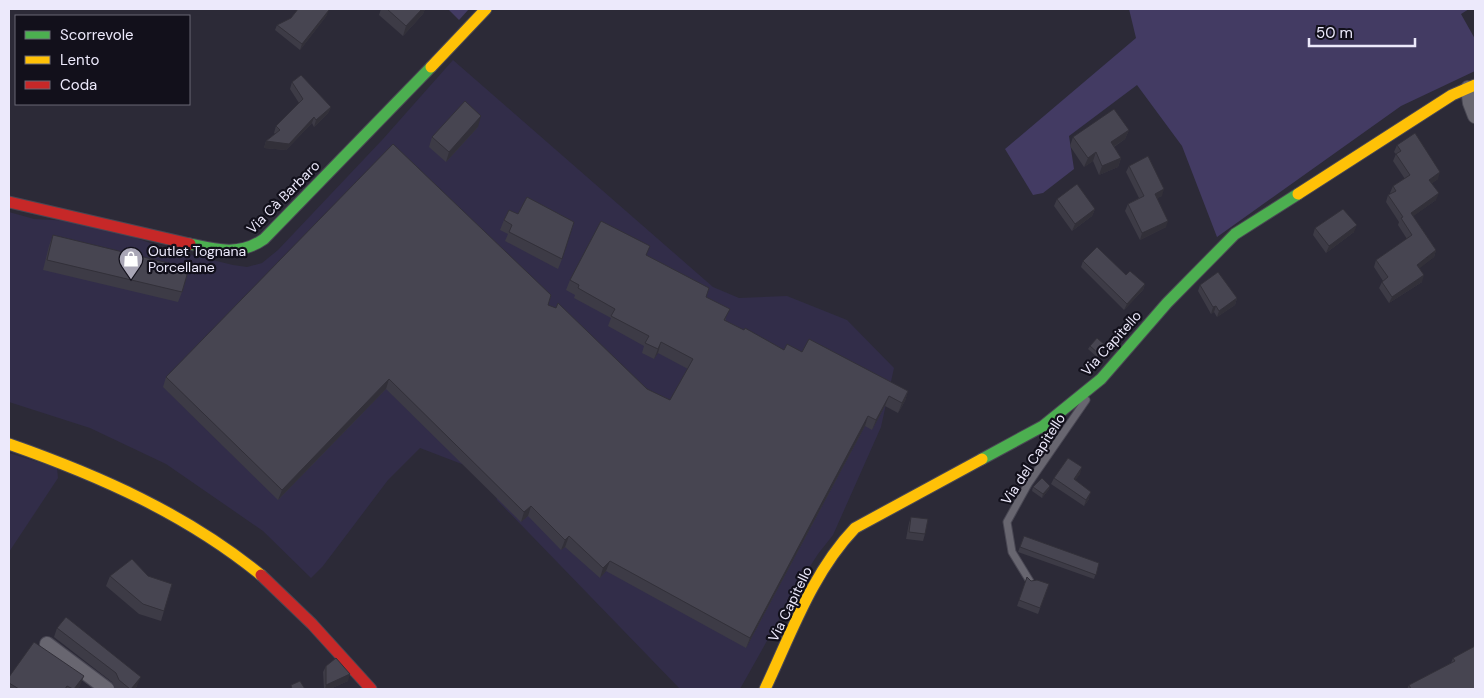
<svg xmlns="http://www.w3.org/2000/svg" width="1484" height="698" font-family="'DM Sans',sans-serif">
<rect width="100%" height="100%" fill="#2c2a37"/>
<g fill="#322d49">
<polygon points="453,60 713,287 739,298 787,296 847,320 894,368 881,427 833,535 818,554 800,582 740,689 680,689 497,500 494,488 467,466 420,448 388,480 323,566 311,578 263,531 166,464 90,428 9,402 9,212 34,219 91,222 164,248 233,265 247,267 262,263 278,250 383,139"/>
<polygon points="9,453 57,468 58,478 9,552"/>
</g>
<g fill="#433b63">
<polygon points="448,9 469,9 459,20"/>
<polygon points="1129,9 1469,9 1461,14 1475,39 1475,71 1401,106 1217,237 1182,146 1137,85 1069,136 1074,169 1043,193 1033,195 1005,149 1136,38"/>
</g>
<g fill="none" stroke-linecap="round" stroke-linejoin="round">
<g stroke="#494753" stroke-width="9">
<polyline id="lane" points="1031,583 1012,552 1007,522 1028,484 1086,400"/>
</g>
<g stroke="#494753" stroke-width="16">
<g id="street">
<polyline points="1468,88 1470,103 1475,116"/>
<polyline points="47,644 107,689"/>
</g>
</g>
<g stroke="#494753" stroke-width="13">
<g id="fast">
<path d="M190 244C217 250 240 256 264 239L431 67"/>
<polyline points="982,459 1043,426 1101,379 1167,303 1235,234 1298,194"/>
</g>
</g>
<g stroke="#494753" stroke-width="13">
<g id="slow">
<polyline points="431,67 486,9"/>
<polyline points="1298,194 1452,95 1475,85"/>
<path d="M9 444C100 476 186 514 261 575"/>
<path d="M765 689C791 634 812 573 855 528L982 459"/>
</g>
</g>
<g stroke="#494753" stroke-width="13">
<g id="jam">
<polyline points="9,202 190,244"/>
<polyline points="261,575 312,624 371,689"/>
</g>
</g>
<use href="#lane" stroke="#686670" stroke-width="7"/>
<use href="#street" stroke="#686670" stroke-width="14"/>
<use href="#fast" stroke="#4caf50" stroke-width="11"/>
<use href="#slow" stroke="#ffc107" stroke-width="11"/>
<use href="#jam" stroke="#c62828" stroke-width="11"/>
</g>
<g fill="#3d3b46">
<polygon points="381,9 425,9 423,14 403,36 379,15"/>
<polygon points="327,15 300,50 275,30 277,25"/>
<polygon points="292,82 331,107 328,113 314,127 312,123 286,150 264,148 266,141 275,134 274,133 276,126 299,103 290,89"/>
<polygon points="478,127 446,162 429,147 432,137"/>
<polygon points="1129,130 1125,139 1114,147 1121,158 1118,167 1099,175 1093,161 1084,167 1070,146 1073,137"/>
<polygon points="1397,145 1438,179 1432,183 1436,200 1413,216 1436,250 1434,257 1419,268 1422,282 1389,303 1379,288 1382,282 1383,281 1374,267 1376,260 1407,239 1398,225 1399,222 1386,202 1388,195 1391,194 1390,193 1393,186 1405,179 1393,161 1396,154 1394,152"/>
<polygon points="1129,166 1162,196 1157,198 1166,227 1140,240 1125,211 1128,204 1139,198 1126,172"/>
<polygon points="1057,199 1095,209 1092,216 1072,231 1054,206"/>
<polygon points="509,210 562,259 558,269 505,241 508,234 500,230 504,220"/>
<polygon points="1315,228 1354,232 1326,253 1313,235"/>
<polygon points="53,235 182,292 178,302 43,270 49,246"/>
<polygon points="646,255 706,297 726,319 725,321 784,350 802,352 908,391 905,401 898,413 885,406 872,430 865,426 746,648 606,571 600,578 565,547 561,550 528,516 521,522 386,389 278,500 163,387 166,377 548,305 647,389 670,400 688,369 658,353 654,359 642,353 644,346 608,326 611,318 574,298 575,295 566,290 570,280"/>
<polygon points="1083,261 1126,275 1145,284 1143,290 1124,310 1081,267"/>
<polygon points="1200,285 1237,298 1235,305 1217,317 1214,312 1211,314 1198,291"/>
<polygon points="1090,346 1104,349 1097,357 1088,349"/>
<polygon points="1080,474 1075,480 1089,499 1084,506 1051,484 1054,478"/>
<polygon points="1050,486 1049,489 1042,498 1032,491 1033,487"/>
<polygon points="911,517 925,534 923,541 906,539 909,523"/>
<polygon points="1024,536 1099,563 1094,579 1018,552"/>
<polygon points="110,576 164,611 161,621 139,614 106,586"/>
<polygon points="1027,577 1031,581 1049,584 1038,614 1017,606"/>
<polygon points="57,628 137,686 135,689 115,689 112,682 54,637"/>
<polygon points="1453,658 1475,689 1407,689 1409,685 1451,663"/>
<polygon points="326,666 348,681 330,689 324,689 323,672"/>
<polygon points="9,677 80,686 78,689 9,689"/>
</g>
<g fill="#323039">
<polygon points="422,9 425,9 423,14 403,36 406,26"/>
<polygon points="329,10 327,15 300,50 302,44"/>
<polygon points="331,107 328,113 314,127 316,120"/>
<polygon points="481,116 478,127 446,162 449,152"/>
<polygon points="314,117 312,123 286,150 264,148 266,141"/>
<polygon points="1129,130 1125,139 1107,151 1111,142"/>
<polygon points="1096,152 1093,161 1084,167 1088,158"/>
<polygon points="1121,158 1118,167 1099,175 1102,166"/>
<polygon points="1440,172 1438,179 1426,187 1429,180"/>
<polygon points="1164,189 1162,196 1152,201 1155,194"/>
<polygon points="1439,193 1436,200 1408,220 1411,213"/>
<polygon points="1095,209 1092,216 1072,231 1075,224"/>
<polygon points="1168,221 1166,227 1140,240 1142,233"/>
<polygon points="1357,225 1354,232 1326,253 1329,246"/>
<polygon points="1436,250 1434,257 1415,272 1417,265"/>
<polygon points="1424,275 1422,282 1389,303 1392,297"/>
<polygon points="1145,284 1143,290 1124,310 1127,304"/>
<polygon points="1237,298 1235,305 1217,317 1219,311"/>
<polygon points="1216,306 1214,312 1211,314 1213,307"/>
<polygon points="661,342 658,353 654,359 658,349"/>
<polygon points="1105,345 1104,349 1097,357 1098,353"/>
<polygon points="389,379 386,389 278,500 282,490"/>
<polygon points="908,391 905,401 898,413 902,403"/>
<polygon points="889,396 885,406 872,430 876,420"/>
<polygon points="868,416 865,426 746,648 750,638"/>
<polygon points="1082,467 1080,474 1072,485 1074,479"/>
<polygon points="1050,486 1049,489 1042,498 1043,494"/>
<polygon points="1091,492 1089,499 1084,506 1086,500"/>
<polygon points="531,506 528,516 521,522 524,512"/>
<polygon points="569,536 565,547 561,550 565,540"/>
<polygon points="610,561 606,571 600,578 603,568"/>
<polygon points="350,674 348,681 330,689 325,689 326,685"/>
<polygon points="84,676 80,686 78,689 74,689"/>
<polygon points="141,677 137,686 135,689 131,689"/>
</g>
<g fill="#474551" stroke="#323039">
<polygon points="298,9 328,9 329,10 302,44 277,25 291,18"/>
<polygon points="387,9 422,9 406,26"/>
<polygon points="301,75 331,107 316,120 314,117 289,144 266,141 280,130 276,126 303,99 292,82"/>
<polygon points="465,101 481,116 449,152 432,137"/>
<polygon points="1114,109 1129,130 1111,142 1121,158 1102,166 1096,152 1088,158 1073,137"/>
<polygon points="1415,133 1440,172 1429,180 1439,193 1411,213 1436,250 1417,265 1424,275 1392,297 1382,282 1388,277 1376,260 1412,235 1401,218 1403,217 1388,195 1396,191 1393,186 1410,175 1396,154 1401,151 1397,145"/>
<polygon points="393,144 551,295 548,305 556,308 558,303 647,389 670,400 693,359 661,342 658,349 645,343 649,336 611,316 615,309 578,288 579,285 570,280 601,221 650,246 646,255 709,288 706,297 730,309 724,320 744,330 745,328 784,350 787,344 802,352 809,339 908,391 902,403 889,396 876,420 868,416 750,638 610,561 603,568 569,536 565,540 531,506 524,512 389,379 282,490 166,377"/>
<polygon points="1148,156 1164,189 1155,194 1168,221 1142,233 1128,204 1144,196 1129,166"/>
<polygon points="1077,184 1095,209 1075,224 1057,199"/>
<polygon points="527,197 574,222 562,259 509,232 512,225 504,220 509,210 518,214"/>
<polygon points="1343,209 1357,225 1329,246 1315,228"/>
<polygon points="53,235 189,268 182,292 47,260"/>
<polygon points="1097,247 1126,275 1130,271 1145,284 1127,304 1083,261"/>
<polygon points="1218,272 1237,298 1219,311 1216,306 1213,307 1200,285"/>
<polygon points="1097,338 1105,345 1098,353 1090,346"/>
<polygon points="1068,458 1082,467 1074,479 1091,492 1086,500 1054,478"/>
<polygon points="1042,478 1050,486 1043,494 1033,487"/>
<polygon points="911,517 928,519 925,534 909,532"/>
<polygon points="1024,536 1099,563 1096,575 1020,547"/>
<polygon points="132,559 148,576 172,584 164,611 143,604 110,576"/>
<polygon points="1027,577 1031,581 1037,580 1049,584 1040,608 1019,600"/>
<polygon points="66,617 141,677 131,689 130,689 119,680 116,673 57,628"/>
<polygon points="34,642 84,676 74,689 73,689 67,686 65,689 19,689 9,683 9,677"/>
<polygon points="1475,646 1475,689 1411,689 1409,685 1455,661 1453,658"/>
<polygon points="336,658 350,674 326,685 326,666"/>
<polygon points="300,681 305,689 292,689 291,685"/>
</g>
<defs>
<g id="shop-pin" transform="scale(1.25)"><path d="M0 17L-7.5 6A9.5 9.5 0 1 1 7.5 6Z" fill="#a9a6b6" stroke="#12101b"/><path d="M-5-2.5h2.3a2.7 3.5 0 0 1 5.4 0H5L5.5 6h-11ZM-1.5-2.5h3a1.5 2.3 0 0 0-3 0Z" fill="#fff"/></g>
</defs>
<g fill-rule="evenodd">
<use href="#shop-pin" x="131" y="259"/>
</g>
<g text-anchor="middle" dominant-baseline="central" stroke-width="4.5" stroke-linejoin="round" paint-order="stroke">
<g font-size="14" fill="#ece9fb" stroke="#12101b">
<text transform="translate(283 197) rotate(-45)">Via Cà Barbaro</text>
<text transform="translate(1111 343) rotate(-48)">Via Capitello</text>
<text transform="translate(1033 459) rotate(-57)">Via del Capitello</text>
<text transform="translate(790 604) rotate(-64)">Via Capitello</text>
</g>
<g font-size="14" fill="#ece9fb" stroke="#12101b" text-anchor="start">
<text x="148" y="251">Outlet Tognana<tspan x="148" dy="16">Porcellane</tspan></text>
</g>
</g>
<rect width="1484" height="698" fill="none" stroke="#ece9fb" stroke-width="20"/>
<rect x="15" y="15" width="175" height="90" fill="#12101b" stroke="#696775"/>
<rect x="25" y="31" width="25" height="8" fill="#4caf50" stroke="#696775"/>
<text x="60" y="40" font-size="15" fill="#ece9fb">Scorrevole</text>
<rect x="25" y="56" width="25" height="8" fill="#ffc107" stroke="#696775"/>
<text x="60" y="65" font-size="15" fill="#ece9fb">Lento</text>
<rect x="25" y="81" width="25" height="8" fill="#c62828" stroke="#696775"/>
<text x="60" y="90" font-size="15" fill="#ece9fb">Coda</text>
<path d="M1309 38v8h106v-8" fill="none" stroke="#ece9fb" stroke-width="2.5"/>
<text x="1316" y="38" font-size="15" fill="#ece9fb" stroke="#12101b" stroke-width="4" paint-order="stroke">50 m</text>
</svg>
